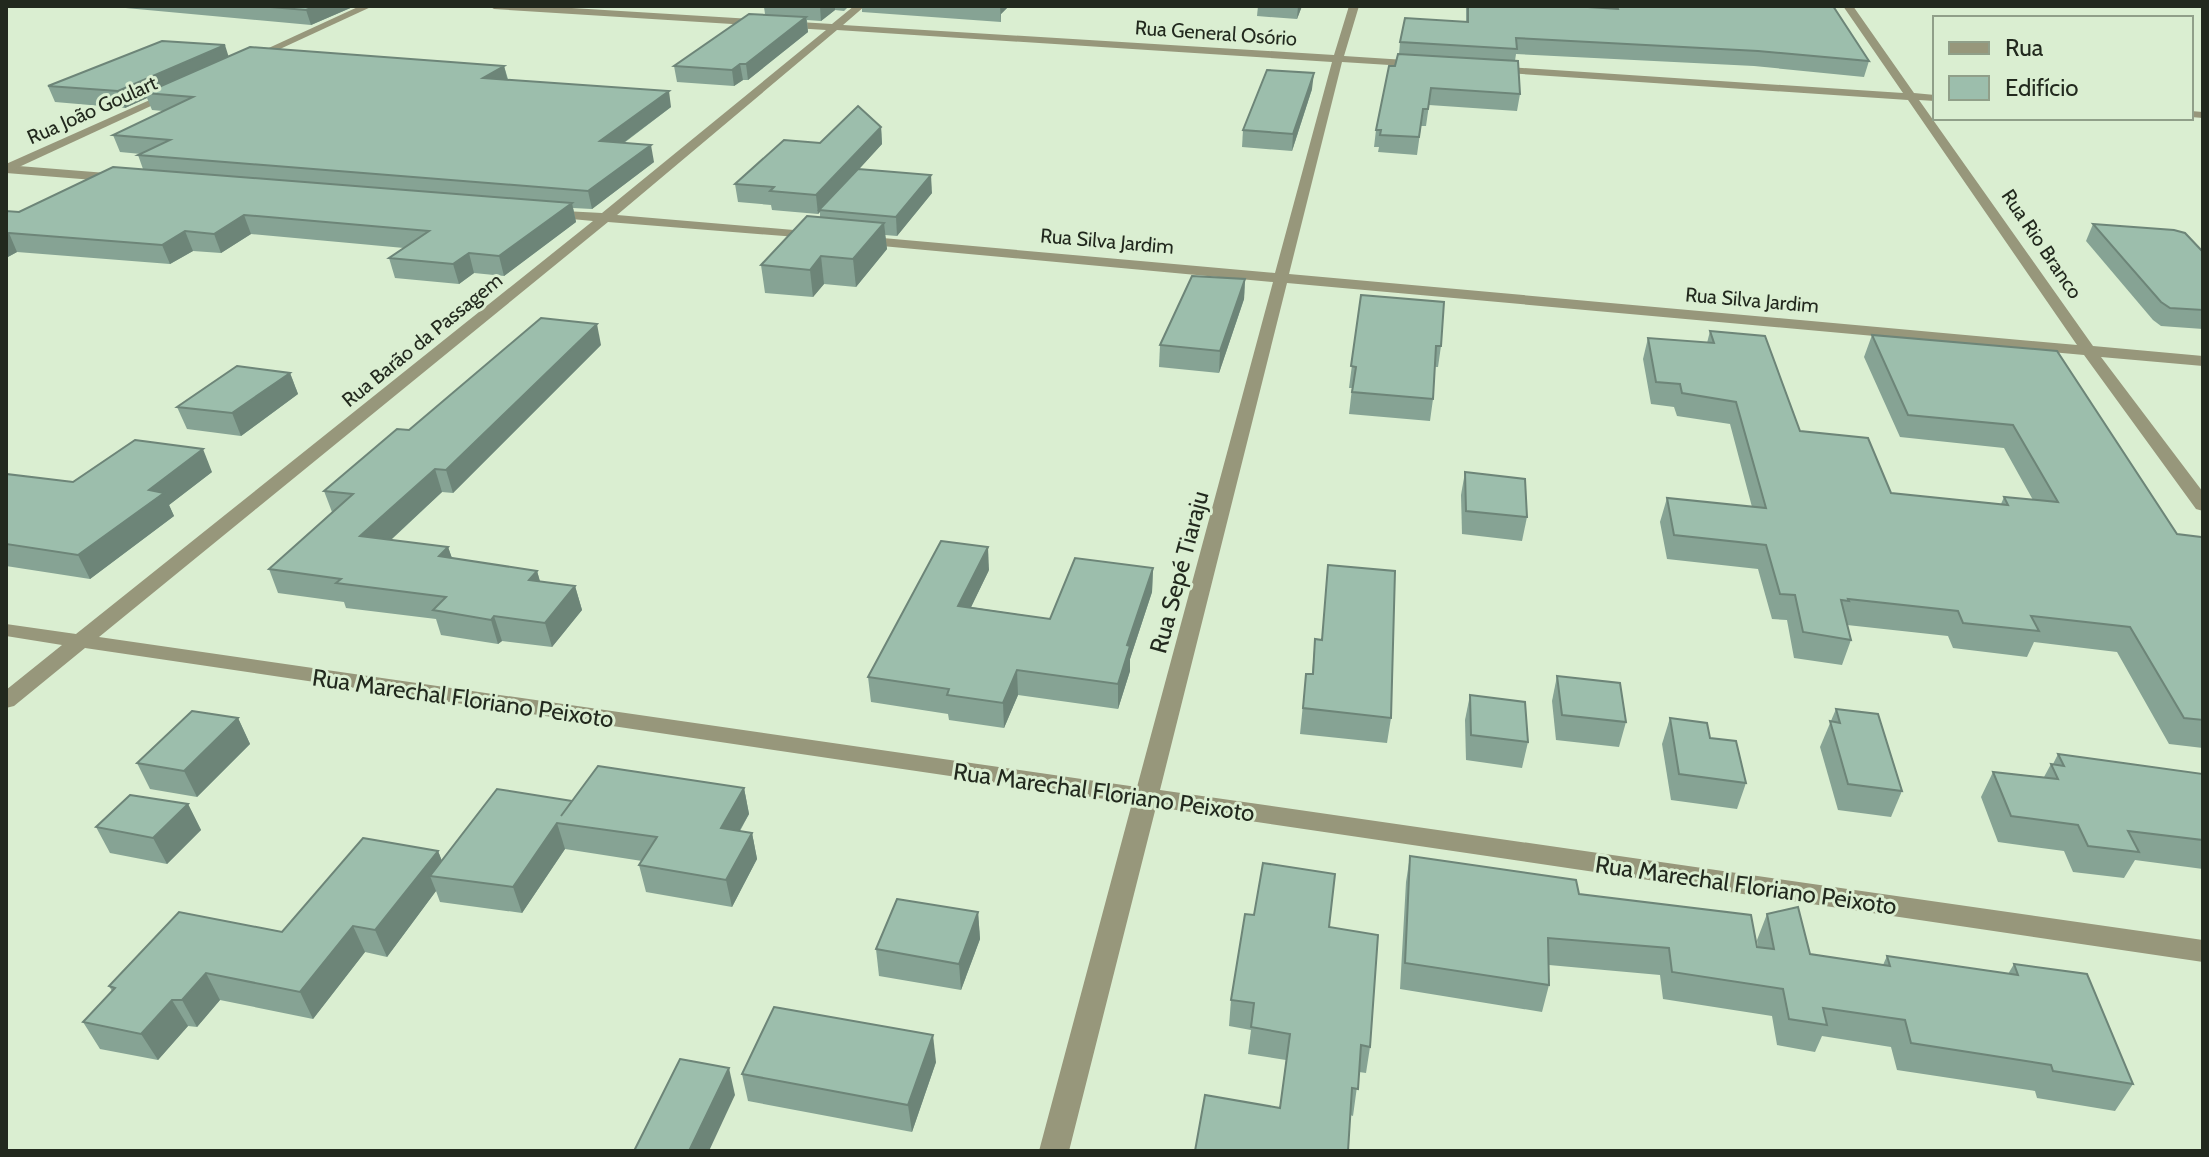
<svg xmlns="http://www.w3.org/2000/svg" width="2209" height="1157" font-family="Cabin,sans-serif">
<rect width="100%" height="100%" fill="#daeed1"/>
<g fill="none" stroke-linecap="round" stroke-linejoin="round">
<g fill="#97977b" fill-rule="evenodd">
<path d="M489 6H539L832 24 854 6H865L843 25 1334 55 1349 6H1359L1344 56 1421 61 1426 64 1421 67 1342 62 1289 274 2077 345 1908 100 1492 72 1487 69 1492 66 1903 93 1843 6H1853L1914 93 1935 95V101L1919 100 2093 346 2203 356V366L2101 357 2203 492V511L2196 509 2084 355 1287 283 1160 790 2203 940V962L1156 807 1069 1151H1039L1132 803 85 648 14 706 6 708V690L62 645 6 636V624L76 634 593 221 550 217 543 213 545 210 602 213 826 30 494 9ZM837 30 1332 62 1275 273 860 236 853 240 860 244 1273 282 1137 787 99 637 608 222 822 239V233L817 232 617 215Z"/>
<polygon points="2191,111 2203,112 2203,118 2191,117"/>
<polygon points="6,165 119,174 125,178 119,182 6,173"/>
</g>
<g fill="#97977b" fill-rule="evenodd">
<polygon points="360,6 373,6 254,61 245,59"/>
<polygon points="170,91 179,93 6,173 6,164"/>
</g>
</g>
<g fill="#86a394">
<polygon points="104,6 355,6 311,25"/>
<polygon points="746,6 849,6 844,11 835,10 821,21 807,20 808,32 748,80 743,80 734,86 677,82 674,66 765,14 764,7"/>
<polygon points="862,6 1016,6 1009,6 1001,14 1001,22 862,12"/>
<polygon points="1258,6 1302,6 1297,19 1257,16"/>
<polygon points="1466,6 1572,6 1611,8 1611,6 1833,6 1869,61 1864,77 1754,66 1516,54 1515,61 1520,94 1517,111 1429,105 1426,126 1421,126 1417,155 1378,152 1379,147 1374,147 1376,130 1399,54 1400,42 1466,22"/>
<polygon points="228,57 504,66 508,79 671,107 624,143 654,162 592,209 573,208 576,222 504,276 474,273 459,284 395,278 389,258 404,248 251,234 221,253 193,251 170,264 17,252 6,258 6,211 19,212 143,169 138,155 141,154 120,152 113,135 163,111 152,110 147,98 125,108 55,102 48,86"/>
<polygon points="1312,89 1292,151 1242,147 1243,130"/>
<polygon points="881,127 882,144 859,169 932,193 897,236 885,235 887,249 856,287 824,284 813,297 765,293 761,265 820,217 820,212 818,214 772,210 771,205 738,202 735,184 820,143"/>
<polygon points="2093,224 2203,252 2203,329 2161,326 2153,320 2086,241"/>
<polygon points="1245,279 1244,299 1219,373 1159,367 1160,345"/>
<polygon points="1361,295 1441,346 1438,367 1435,367 1433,399 1430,421 1349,414 1352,388 1349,388"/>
<polygon points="1710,331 1800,431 1891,493 2001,504 2004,497 2033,500 2004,448 1900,437 1864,357 1872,335 2057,351 2177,534 2203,539 2203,748 2169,744 2117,652 2034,642 2027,657 1953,648 1948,636 1847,625 1851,640 1842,665 1794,658 1787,620 1772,619 1758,569 1667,559 1660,522 1667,498 1752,507 1730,424 1677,416 1674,407 1651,404 1643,359 1648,338 1707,343"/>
<polygon points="601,345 453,493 442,492 391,540 448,547 452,558 537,571 540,582 575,586 582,610 552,647 502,641 498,644 441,635 436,619 346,608 344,602 278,593 269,569 332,512 324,491 409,430"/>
<polygon points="290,373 298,394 241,436 187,429 177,407"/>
<polygon points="212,472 169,505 174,516 90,579 6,566 6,474 73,482"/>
<polygon points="1465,472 1527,517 1522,541 1462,534 1461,495"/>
<polygon points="1153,568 1152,592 1130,659 1130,671 1118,709 1018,695 1004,728 949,720 948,714 871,702 868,677 989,570 971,607 1050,619"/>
<polygon points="1315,639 1391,718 1387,743 1300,734 1306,674 1312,674"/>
<polygon points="1557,676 1626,722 1619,747 1556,740 1552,701"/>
<polygon points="1470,695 1528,742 1522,768 1466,760 1465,720"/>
<polygon points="1836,709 1902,791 1891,817 1838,810 1820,747"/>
<polygon points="238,718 250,744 197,797 150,789 137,763"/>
<polygon points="1670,718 1710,738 1746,783 1737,809 1671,800 1662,744"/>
<polygon points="2058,754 2203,774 2203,869 2135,860 2124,878 2073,872 2064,851 1998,842 1981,797 1993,772 2044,777 2051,764 2053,764"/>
<polygon points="744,788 749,814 740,831 752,833 757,859 732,907 646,892 639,865 642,861 565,849 522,913 440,902 436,891 387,957 365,952 313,1019 220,1000 197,1027 188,1026 158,1060 100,1049 83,1022 112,991 109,986 282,932 438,851 442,861 572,801"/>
<polygon points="188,804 201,830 167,864 110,853 96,827"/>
<polygon points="1410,856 1579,894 1757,947 1758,947 1757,940 1767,914 1810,954 1883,965 1887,956 2008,974 2014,964 2133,1084 2115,1111 2037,1098 2035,1091 1897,1070 1891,1047 1822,1036 1815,1052 1777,1045 1772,1016 1663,999 1660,975 1549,965 1549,985 1542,1012 1400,989 1406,882"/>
<polygon points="978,912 980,939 961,990 879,976 876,949"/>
<polygon points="1329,927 1370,1047 1366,1073 1359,1072 1353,1116 1350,1115 1348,1151 1280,1108 1286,1060 1248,1054 1251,1030 1229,1026 1231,1000"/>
<polygon points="936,1062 912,1132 748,1101 742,1074"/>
</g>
<g fill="#6d8578">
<polygon points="316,6 355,6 311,25 306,10"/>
<polygon points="820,6 835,6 835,10 821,21"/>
<polygon points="1000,6 1009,6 1001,14 1001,22"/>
<polygon points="1298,6 1302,6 1297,19"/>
<polygon points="806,17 808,32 748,80 746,64"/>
<polygon points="225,45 230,61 145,93 147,98 125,108 118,91"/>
<polygon points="740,64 743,80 734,86 732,70"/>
<polygon points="504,66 508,82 483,78"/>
<polygon points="1314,73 1312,89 1292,151 1293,134"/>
<polygon points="669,91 671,107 603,158 600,141"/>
<polygon points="881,127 882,144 818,214 816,195"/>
<polygon points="651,145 654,162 592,209 588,191"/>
<polygon points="931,175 932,193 897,236 896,217"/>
<polygon points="572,203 576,222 504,276 499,256"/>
<polygon points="244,215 251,234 221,253 214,234"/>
<polygon points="884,223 887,249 856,287 853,259"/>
<polygon points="185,231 193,251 170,264 162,245"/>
<polygon points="9,233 17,252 6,258 6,234"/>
<polygon points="469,253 474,273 459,284 453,264"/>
<polygon points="821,256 824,284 813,297 810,270"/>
<polygon points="1245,279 1244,299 1219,373 1220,351"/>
<polygon points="597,324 601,345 453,493 446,470"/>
<polygon points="290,373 298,394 241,436 232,413"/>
<polygon points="203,449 212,472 169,505 174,516 90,579 78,555 149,490"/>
<polygon points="435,469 442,492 369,560 360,536"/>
<polygon points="448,547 456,570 439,556"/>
<polygon points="988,547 989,570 960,630 958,606"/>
<polygon points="1153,568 1152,592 1130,659 1130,671 1118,709 1118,684 1127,645"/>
<polygon points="537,571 544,595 529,580"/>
<polygon points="575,586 582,610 552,647 545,623"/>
<polygon points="494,616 502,641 498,644 491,620"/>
<polygon points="1017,670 1018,695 1004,728 1003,703"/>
<polygon points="238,718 250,744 197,797 184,771"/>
<polygon points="744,788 749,814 726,854 721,828"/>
<polygon points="188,804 201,830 167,864 153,838"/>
<polygon points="557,823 565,849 522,913 513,887"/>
<polygon points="752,833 757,859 732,907 726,880"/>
<polygon points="438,851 448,877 430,876 436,891 387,957 375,930"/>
<polygon points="978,912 980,939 961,990 959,964"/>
<polygon points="353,926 365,952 313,1019 300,992"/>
<polygon points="206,973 220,1000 197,1027 182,1000"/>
<polygon points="172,1000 188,1026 158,1060 141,1034"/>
<polygon points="933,1035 936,1062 912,1132 908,1105"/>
<polygon points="729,1068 735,1095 709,1151 689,1151"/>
</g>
<g fill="#9cbeac" stroke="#6d8578" stroke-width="2">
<polygon points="259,6 316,6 306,10"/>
<polygon points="1468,6 1572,6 1618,9 1617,6 1833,6 1869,61 1758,51 1516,38 1517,49 1400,42 1405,18 1468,22"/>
<polygon points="749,14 806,17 746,64 740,64 732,70 674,66"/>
<polygon points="162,41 225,45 118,91 48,86"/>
<polygon points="250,47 504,66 483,78 669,91 600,141 651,145 588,191 138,155 170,140 113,135 193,97 145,93"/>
<polygon points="1398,54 1518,61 1520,94 1431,88 1428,109 1423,109 1419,137 1380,135 1381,130 1376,130 1389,66 1395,66"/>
<polygon points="1267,70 1314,73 1293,134 1243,130"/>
<polygon points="858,106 881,127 816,195 770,191 774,187 735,184 784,140 820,143"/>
<polygon points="113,167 572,203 499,256 469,253 453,264 389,258 429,231 244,215 214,234 185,231 162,245 9,233 6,234 6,211 19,212"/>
<polygon points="858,169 931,175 896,217 819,210"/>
<polygon points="807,216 884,223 853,259 821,256 810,270 761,265"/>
<polygon points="2093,224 2174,230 2185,233 2203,252 2203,310 2170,308 2161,302"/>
<polygon points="1192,276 1245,279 1220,351 1160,345"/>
<polygon points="1361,295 1444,302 1441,346 1436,346 1433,399 1352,392 1356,367 1351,366"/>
<polygon points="541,318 597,324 446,470 435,469 360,536 448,547 439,556 537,571 529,580 575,586 545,623 494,616 491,620 433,610 446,597 336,583 341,579 269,569 353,494 324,491 397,429 409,430"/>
<polygon points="1710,331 1765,336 1800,431 1868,438 1891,493 2008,505 2004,497 2058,502 2013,425 1908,415 1872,335 2057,351 2177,534 2201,537 2203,539 2203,720 2184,718 2130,627 2031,616 2039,631 1963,623 1958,611 1848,599 1849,601 1841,600 1851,640 1803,632 1795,595 1780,594 1766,545 1674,535 1667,498 1766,508 1736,402 1682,393 1680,384 1656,382 1648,338 1714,343"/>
<polygon points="237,366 290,373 232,413 177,407"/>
<polygon points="135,440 203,449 149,490 164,493 78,555 6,544 6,474 73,482"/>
<polygon points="1465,472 1525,479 1527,517 1466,511"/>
<polygon points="941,541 988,547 958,606 1050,619 1075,558 1153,568 1127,645 1130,646 1118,684 1017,670 1003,703 947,695 949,689 868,677"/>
<polygon points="1328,565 1395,571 1391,718 1303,708 1306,674 1313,674 1315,639 1322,640"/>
<polygon points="1557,676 1620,683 1626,722 1562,715"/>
<polygon points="1470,695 1525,702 1528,742 1471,735"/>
<polygon points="1836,709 1878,714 1902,791 1848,784 1830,721 1840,723"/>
<polygon points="192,711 238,718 184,771 137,763"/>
<polygon points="1670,718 1707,723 1710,738 1736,741 1746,783 1679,774"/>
<polygon points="2058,754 2203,774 2203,840 2128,831 2139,852 2088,846 2078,825 2011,816 1993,772 2058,779 2051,764 2064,766"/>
<polygon points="598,766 744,788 721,828 752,833 726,880 639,865 657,837 557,823 513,887 430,876 497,789 572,801 561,816"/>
<polygon points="130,795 188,804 153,838 96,827"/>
<polygon points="363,838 438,851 375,930 353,926 300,992 206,973 182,1000 172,1000 141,1034 83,1022 115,988 109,986 179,912 282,932"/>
<polygon points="1410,856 1576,880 1579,894 1751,915 1757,947 1774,949 1767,914 1798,907 1810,954 1890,966 1887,956 2018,975 2014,964 2087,974 2133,1084 2053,1071 2051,1065 1911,1043 1905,1020 1823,1008 1827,1025 1789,1019 1783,989 1672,972 1669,948 1548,938 1549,985 1405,963"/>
<polygon points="1263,863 1335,874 1329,927 1378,935 1370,1047 1361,1045 1358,1089 1352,1088 1348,1151 1195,1151 1205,1095 1280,1108 1290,1034 1251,1027 1254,1003 1231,1000 1245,914 1254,915"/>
<polygon points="897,899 978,912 959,964 876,949"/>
<polygon points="774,1007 933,1035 908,1105 742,1074"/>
<polygon points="680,1059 729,1068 689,1151 634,1151"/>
</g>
<g text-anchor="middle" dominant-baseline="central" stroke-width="6" stroke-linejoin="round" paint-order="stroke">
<g font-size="20" fill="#22291e" stroke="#daeed1">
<text transform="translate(1216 33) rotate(4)">Rua General Osório</text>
<text transform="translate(92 110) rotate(-24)">Rua João Goulart</text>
<text transform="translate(1107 241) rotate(5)">Rua Silva Jardim</text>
<text transform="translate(2042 244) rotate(56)">Rua Rio Branco</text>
<text transform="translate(1752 300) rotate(5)">Rua Silva Jardim</text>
<text transform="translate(422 340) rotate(-39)">Rua Barão da Passagem</text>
</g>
<g font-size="24" fill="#22291e" stroke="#daeed1">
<text transform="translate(1179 572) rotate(-75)">Rua Sepé Tiaraju</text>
<text transform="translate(463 698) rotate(8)">Rua Marechal Floriano Peixoto</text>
<text transform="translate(1104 792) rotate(8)">Rua Marechal Floriano Peixoto</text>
<text transform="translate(1746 885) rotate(8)">Rua Marechal Floriano Peixoto</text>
</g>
</g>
<rect width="2209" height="1157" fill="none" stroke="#22291e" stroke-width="16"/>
<rect x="1933" y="16" width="260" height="104" fill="#daeed1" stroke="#909f89" stroke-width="2"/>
<rect x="1949" y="42" width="40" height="12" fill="#97977b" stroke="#909f89" stroke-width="2"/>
<text x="2005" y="56" font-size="24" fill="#22291e">Rua</text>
<rect x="1949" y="76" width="40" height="24" fill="#9cbeac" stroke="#909f89" stroke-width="2"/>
<text x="2005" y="96" font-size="24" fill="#22291e">Edifício</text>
</svg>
